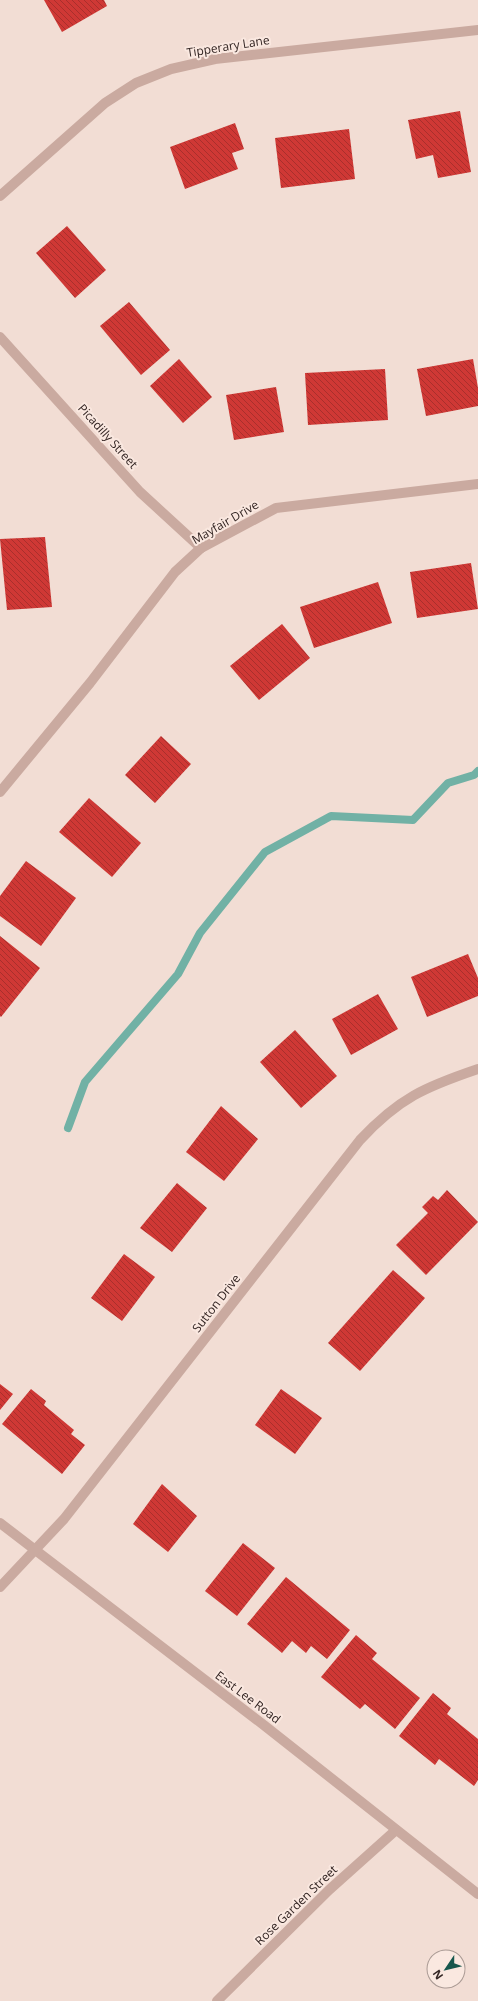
<svg xmlns="http://www.w3.org/2000/svg" width="478" height="2001" font-family="'Open Sans',sans-serif">
<defs>
<pattern id="building-back-hatch" width="6" height="6" patternUnits="userSpaceOnUse"><rect width="6" height="6" fill="#cf3835"/><path d="M-1 5l2 2M0 0l6 6M5-1l2 2" fill="none" stroke="#a92f2c"/></pattern>
</defs>
<rect width="100%" height="100%" fill="#f2ddd4"/>
<g fill="none" stroke-linecap="round" stroke-linejoin="round">
<polyline stroke="#71b1a5" stroke-width="8" points="68,1128 85,1082 178,974 200,933 265,852 331,816 413,820 448,783 474,775 478,771"/>
</g>
<g fill="url(#building-back-hatch)">
<polygon points="44,0 104,0 107,6 62,32"/>
<polygon points="460,111 471,172 438,178 433,155 416,159 408,120"/>
<polygon points="235,123 244,149 232,153 238,169 185,189 170,147"/>
<polygon points="349,129 355,179 281,188 275,138"/>
<polygon points="67,226 106,270 75,298 36,253"/>
<polygon points="129,302 170,350 141,375 100,326"/>
<polygon points="179,359 212,397 183,423 150,386"/>
<polygon points="473,359 478,388 478,406 426,416 417,369"/>
<polygon points="385,369 388,420 308,425 305,373"/>
<polygon points="276,387 284,432 234,440 226,395"/>
<polygon points="45,537 52,607 7,610 0,539"/>
<polygon points="471,563 478,609 417,618 410,572"/>
<polygon points="378,582 392,623 314,648 300,607"/>
<polygon points="282,624 310,658 259,700 230,666"/>
<polygon points="161,736 191,764 155,803 125,775"/>
<polygon points="89,798 141,843 112,877 59,832"/>
<polygon points="26,861 76,898 41,946 0,916 0,896"/>
<polygon points="0,936 40,968 1,1017 0,1016"/>
<polygon points="468,954 478,978 478,996 427,1017 411,977"/>
<polygon points="378,994 398,1029 351,1055 332,1019"/>
<polygon points="295,1030 337,1076 301,1108 260,1062"/>
<polygon points="221,1106 258,1139 224,1181 186,1152"/>
<polygon points="177,1183 207,1208 172,1252 140,1228"/>
<polygon points="447,1190 478,1222 426,1275 396,1245 428,1213 422,1207 433,1196 438,1200"/>
<polygon points="124,1254 155,1277 122,1321 91,1298"/>
<polygon points="393,1270 425,1298 360,1371 328,1343"/>
<polygon points="0,1384 13,1394 0,1410"/>
<polygon points="31,1389 46,1401 44,1405 74,1430 71,1434 85,1445 62,1474 2,1424"/>
<polygon points="281,1389 322,1418 295,1454 255,1425"/>
<polygon points="162,1484 197,1516 168,1552 133,1524"/>
<polygon points="243,1543 275,1568 237,1616 205,1591"/>
<polygon points="286,1577 350,1630 327,1659 311,1646 306,1653 292,1641 282,1653 247,1624"/>
<polygon points="356,1635 377,1653 372,1659 420,1698 395,1729 365,1704 360,1709 321,1677"/>
<polygon points="433,1693 451,1708 447,1714 478,1739 478,1780 474,1786 439,1759 435,1765 399,1736"/>
</g>
<g fill="none" stroke-linecap="round" stroke-linejoin="round">
<g stroke="#caaaa0" stroke-width="10">
<polyline points="0,196 105,103 136,83 171,69 215,59 478,30"/>
<polyline points="0,337 140,492 201,548"/>
<polyline points="0,792 90,683 175,572 201,548 276,508 478,484"/>
<polyline points="0,1523 265,1726 478,1894"/>
<path d="M0 1587 64 1519 360 1140C399 1098 425 1087 478 1069"/>
<polyline points="217,2001 329,1890 396,1830"/>
</g>
</g>
<g text-anchor="middle" dominant-baseline="central" stroke-width="4" stroke-linejoin="round" paint-order="stroke">
<g font-size="12" fill="#332523" stroke="#fae8e0">
<text transform="translate(228 46) rotate(-9)">Tipperary Lane</text>
<text transform="translate(108 436) rotate(48)">Picadilly Street</text>
<text transform="translate(225 522) rotate(-30)">Mayfair Drive</text>
<text transform="translate(216 1303) rotate(-52)">Sutton Drive</text>
<text transform="translate(248 1697) rotate(37)">East Lee Road</text>
<text transform="translate(296 1905) rotate(-44)">Rose Garden Street</text>
</g>
</g>
<g transform="translate(446 1969) rotate(235)"><circle r="19" fill="#fae8e0" stroke="#aa9a94"/>
<path d="M0-3L7 15L0 10L-7 15Z" fill="#17574d"/>
<text y="-6" font-size="11" font-weight="bold" text-anchor="middle" fill="#332523">N</text>
</g>
</svg>
